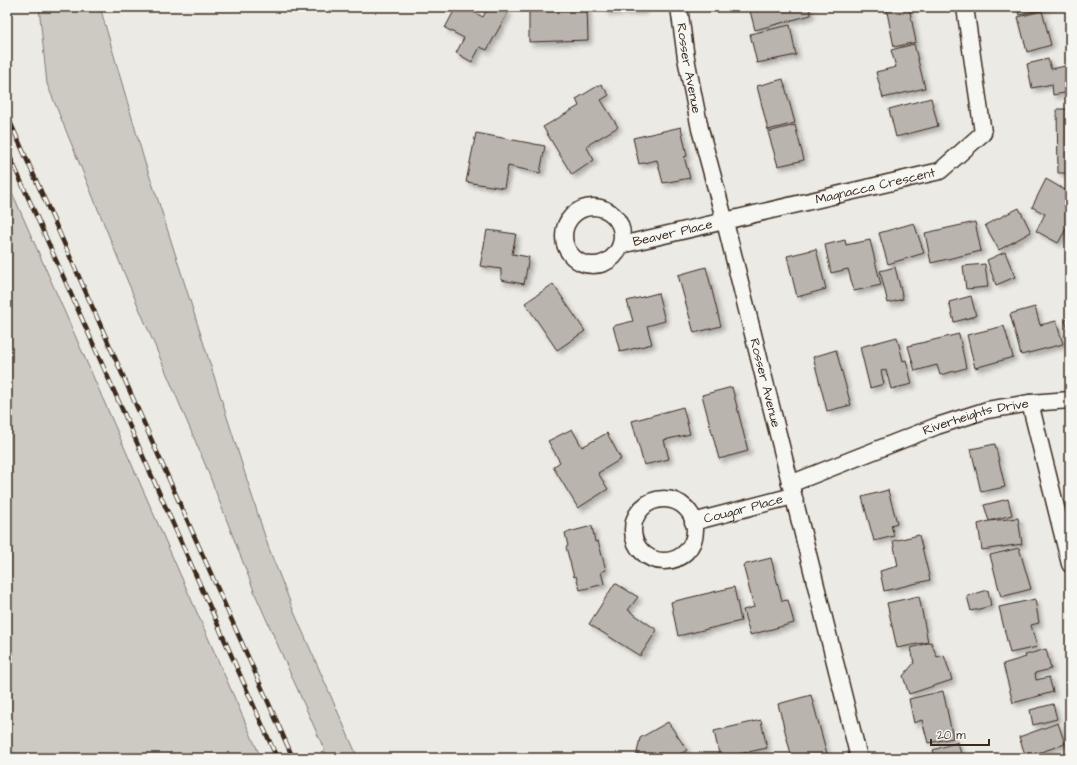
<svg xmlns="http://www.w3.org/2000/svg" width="1077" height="765" font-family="'Architects Daughter',sans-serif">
<defs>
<filter id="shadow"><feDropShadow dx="3.5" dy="3.5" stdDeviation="2" flood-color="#0004"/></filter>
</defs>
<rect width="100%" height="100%" fill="#ebeae5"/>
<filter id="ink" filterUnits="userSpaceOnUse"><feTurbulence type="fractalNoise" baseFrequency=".025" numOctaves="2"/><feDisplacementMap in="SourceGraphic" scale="8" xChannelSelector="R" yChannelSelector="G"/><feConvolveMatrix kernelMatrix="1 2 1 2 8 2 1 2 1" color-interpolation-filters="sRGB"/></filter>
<g filter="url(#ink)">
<g fill="#cdcac4" stroke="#847a71">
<polygon points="39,7 100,7 145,163 159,203 268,546 294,612 358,758 328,758 256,596 205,464 122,268 47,84"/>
<polygon points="7,181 261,758 7,758"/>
</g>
<g fill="#bab4ae" stroke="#3b2a1e" filter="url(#shadow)">
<polygon points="456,7 464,7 483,17 488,7 499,7 508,12 487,50 480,47 472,62 456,53 464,38 445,28"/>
<polygon points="606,7 644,7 644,10 606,12"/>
<polygon points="749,7 809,7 811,15 755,30"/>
<polygon points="886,7 909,7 916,42 894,47"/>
<polygon points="1017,7 1047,7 1047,8 1019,15"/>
<polygon points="587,8 588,40 529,42 529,10"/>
<polygon points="1042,11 1051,45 1027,52 1018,17"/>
<polygon points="790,25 796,55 757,63 750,34"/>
<polygon points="914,44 925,88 883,98 876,72 896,67 891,50"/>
<polygon points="1048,59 1051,69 1070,65 1070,92 1053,95 1052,84 1032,88 1027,64"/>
<polygon points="783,79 795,123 768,130 757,86"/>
<polygon points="601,84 609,95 601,100 618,127 586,146 594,160 572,175 543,127 579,106 576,99"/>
<polygon points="931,98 938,126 896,137 889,109"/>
<polygon points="1057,109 1070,109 1070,173 1058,173"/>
<polygon points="795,125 804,160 778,166 768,132"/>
<polygon points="681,127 687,156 684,157 690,178 663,183 657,160 639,164 633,138"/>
<polygon points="476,133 545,146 540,173 508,166 504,188 466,182"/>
<polygon points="1046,179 1070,193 1070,222 1058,243 1036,231 1045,214 1032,207"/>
<polygon points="1019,208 1031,232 999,250 985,225"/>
<polygon points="975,222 981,251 931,263 925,233"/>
<polygon points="914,223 924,253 888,264 879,233"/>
<polygon points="487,230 516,234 512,254 529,257 524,284 501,280 501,269 480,266"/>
<polygon points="845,240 846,245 870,240 881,285 854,291 848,269 831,273 825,245"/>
<polygon points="816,249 826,289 797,297 787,256"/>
<polygon points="1005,252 1015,277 996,285 987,260"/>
<polygon points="985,264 988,287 966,289 963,266"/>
<polygon points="706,267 721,326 694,333 678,275"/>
<polygon points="895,267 903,299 888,303 880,271"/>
<polygon points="553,284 585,331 557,350 525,303"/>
<polygon points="658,293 665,321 647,326 652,344 620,352 613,326 633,321 627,301"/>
<polygon points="971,296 976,316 954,322 949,302"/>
<polygon points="1035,307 1040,325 1056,321 1063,344 1021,355 1010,314"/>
<polygon points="1070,319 1070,338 1065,320"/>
<polygon points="1004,326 1013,357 975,368 967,335"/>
<polygon points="959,334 966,368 940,375 937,365 915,371 908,346"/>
<polygon points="897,337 903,361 906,360 912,384 891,389 886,370 881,371 884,384 870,388 860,347"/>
<polygon points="836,350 851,405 827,411 813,357"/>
<polygon points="732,387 748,451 719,459 702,395"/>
<polygon points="683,407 690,434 664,440 669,459 644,465 632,421"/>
<polygon points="572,429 582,447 607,433 621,459 598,473 608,489 578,508 553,467 560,462 548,441"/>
<polygon points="995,444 1005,487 981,492 971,449"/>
<polygon points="888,490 897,523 891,525 894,536 874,541 862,497"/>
<polygon points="1008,499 1012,515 989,521 984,505"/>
<polygon points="1018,518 1022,544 982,550 978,524 989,521"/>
<polygon points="592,526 595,542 598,541 606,570 601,572 604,584 580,590 576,576 574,577 566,547 568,546 565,533"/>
<polygon points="919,535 930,580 884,591 880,571 898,566 893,541"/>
<polygon points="1019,548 1031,589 1001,597 990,555"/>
<polygon points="771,558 782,601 788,600 794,623 750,635 743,610 754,607 743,565"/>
<polygon points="615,583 638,597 628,610 657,630 640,656 589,624"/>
<polygon points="734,587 741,621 678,636 671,602"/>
<polygon points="988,590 991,606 971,611 967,596"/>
<polygon points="919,596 928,642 897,648 887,603"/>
<polygon points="1035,599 1039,623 1031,625 1037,647 1010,653 999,607"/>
<polygon points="931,642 937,657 944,655 952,680 909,694 903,676 914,663 911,648"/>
<polygon points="1046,649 1051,669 1035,673 1036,680 1049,677 1053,692 1013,703 1003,664 1026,657 1025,655"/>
<polygon points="943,691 953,738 928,743 922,720 914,723 909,699"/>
<polygon points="811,695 827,754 813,758 792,758 778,704"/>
<polygon points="1053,704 1057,719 1033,725 1030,710"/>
<polygon points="761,720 767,748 720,758 714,731"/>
<polygon points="668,722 687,750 674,758 636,758 640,738"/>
<polygon points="1058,723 1065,744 1026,757 1019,737"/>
<polygon points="958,742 962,758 935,758 933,750"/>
<polygon points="1069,753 1070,758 1051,758"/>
</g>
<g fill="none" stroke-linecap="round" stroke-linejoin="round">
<g stroke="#3b2a1e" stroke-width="19">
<g id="street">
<path id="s1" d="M679 7 686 58 700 129 725 222 859 758"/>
<circle cx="593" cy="236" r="29"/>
<path id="s2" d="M621 245 940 171 983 133 965 7"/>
<polyline points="1030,403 1070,564"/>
<path id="s3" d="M790 484 937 426 987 410 1030 403 1070 400"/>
<circle cx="664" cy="530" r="31"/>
<path id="s4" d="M693 522 793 496"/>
</g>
</g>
<use href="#street" stroke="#f6f6f2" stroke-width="16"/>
<g stroke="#3b2a1e" stroke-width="4.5">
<g id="rail">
<polyline points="7,115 293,758"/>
<polyline points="7,150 277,758"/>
</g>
</g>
<use href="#rail" stroke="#f6f6f2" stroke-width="3" stroke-dasharray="9" stroke-linecap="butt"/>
</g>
</g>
<g text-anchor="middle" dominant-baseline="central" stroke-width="4" stroke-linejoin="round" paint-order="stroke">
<g font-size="13" fill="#3b2a1e" stroke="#f6f6f2">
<text stroke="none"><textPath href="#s1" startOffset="62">Rosser Avenue</textPath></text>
<text stroke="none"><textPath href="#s2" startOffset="261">Magnacca Crescent</textPath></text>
<text stroke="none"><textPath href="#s2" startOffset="53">Beaver Place</textPath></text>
<text stroke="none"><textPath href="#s1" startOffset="386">Rosser Avenue</textPath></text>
<text stroke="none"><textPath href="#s3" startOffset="198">Riverheights Drive</textPath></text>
<text stroke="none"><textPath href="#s4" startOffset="52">Cougar Place</textPath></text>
</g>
</g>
<rect width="1077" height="765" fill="none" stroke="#f6f6f2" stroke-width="24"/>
<rect x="12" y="12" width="1053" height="741" fill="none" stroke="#3b2a1e" stroke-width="1.5" filter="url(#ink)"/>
<path d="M931 739v6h58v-6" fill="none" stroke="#3b2a1e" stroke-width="2"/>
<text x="937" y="739" font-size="12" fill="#3b2a1e" stroke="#f6f6f2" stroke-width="3" paint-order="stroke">20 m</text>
</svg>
